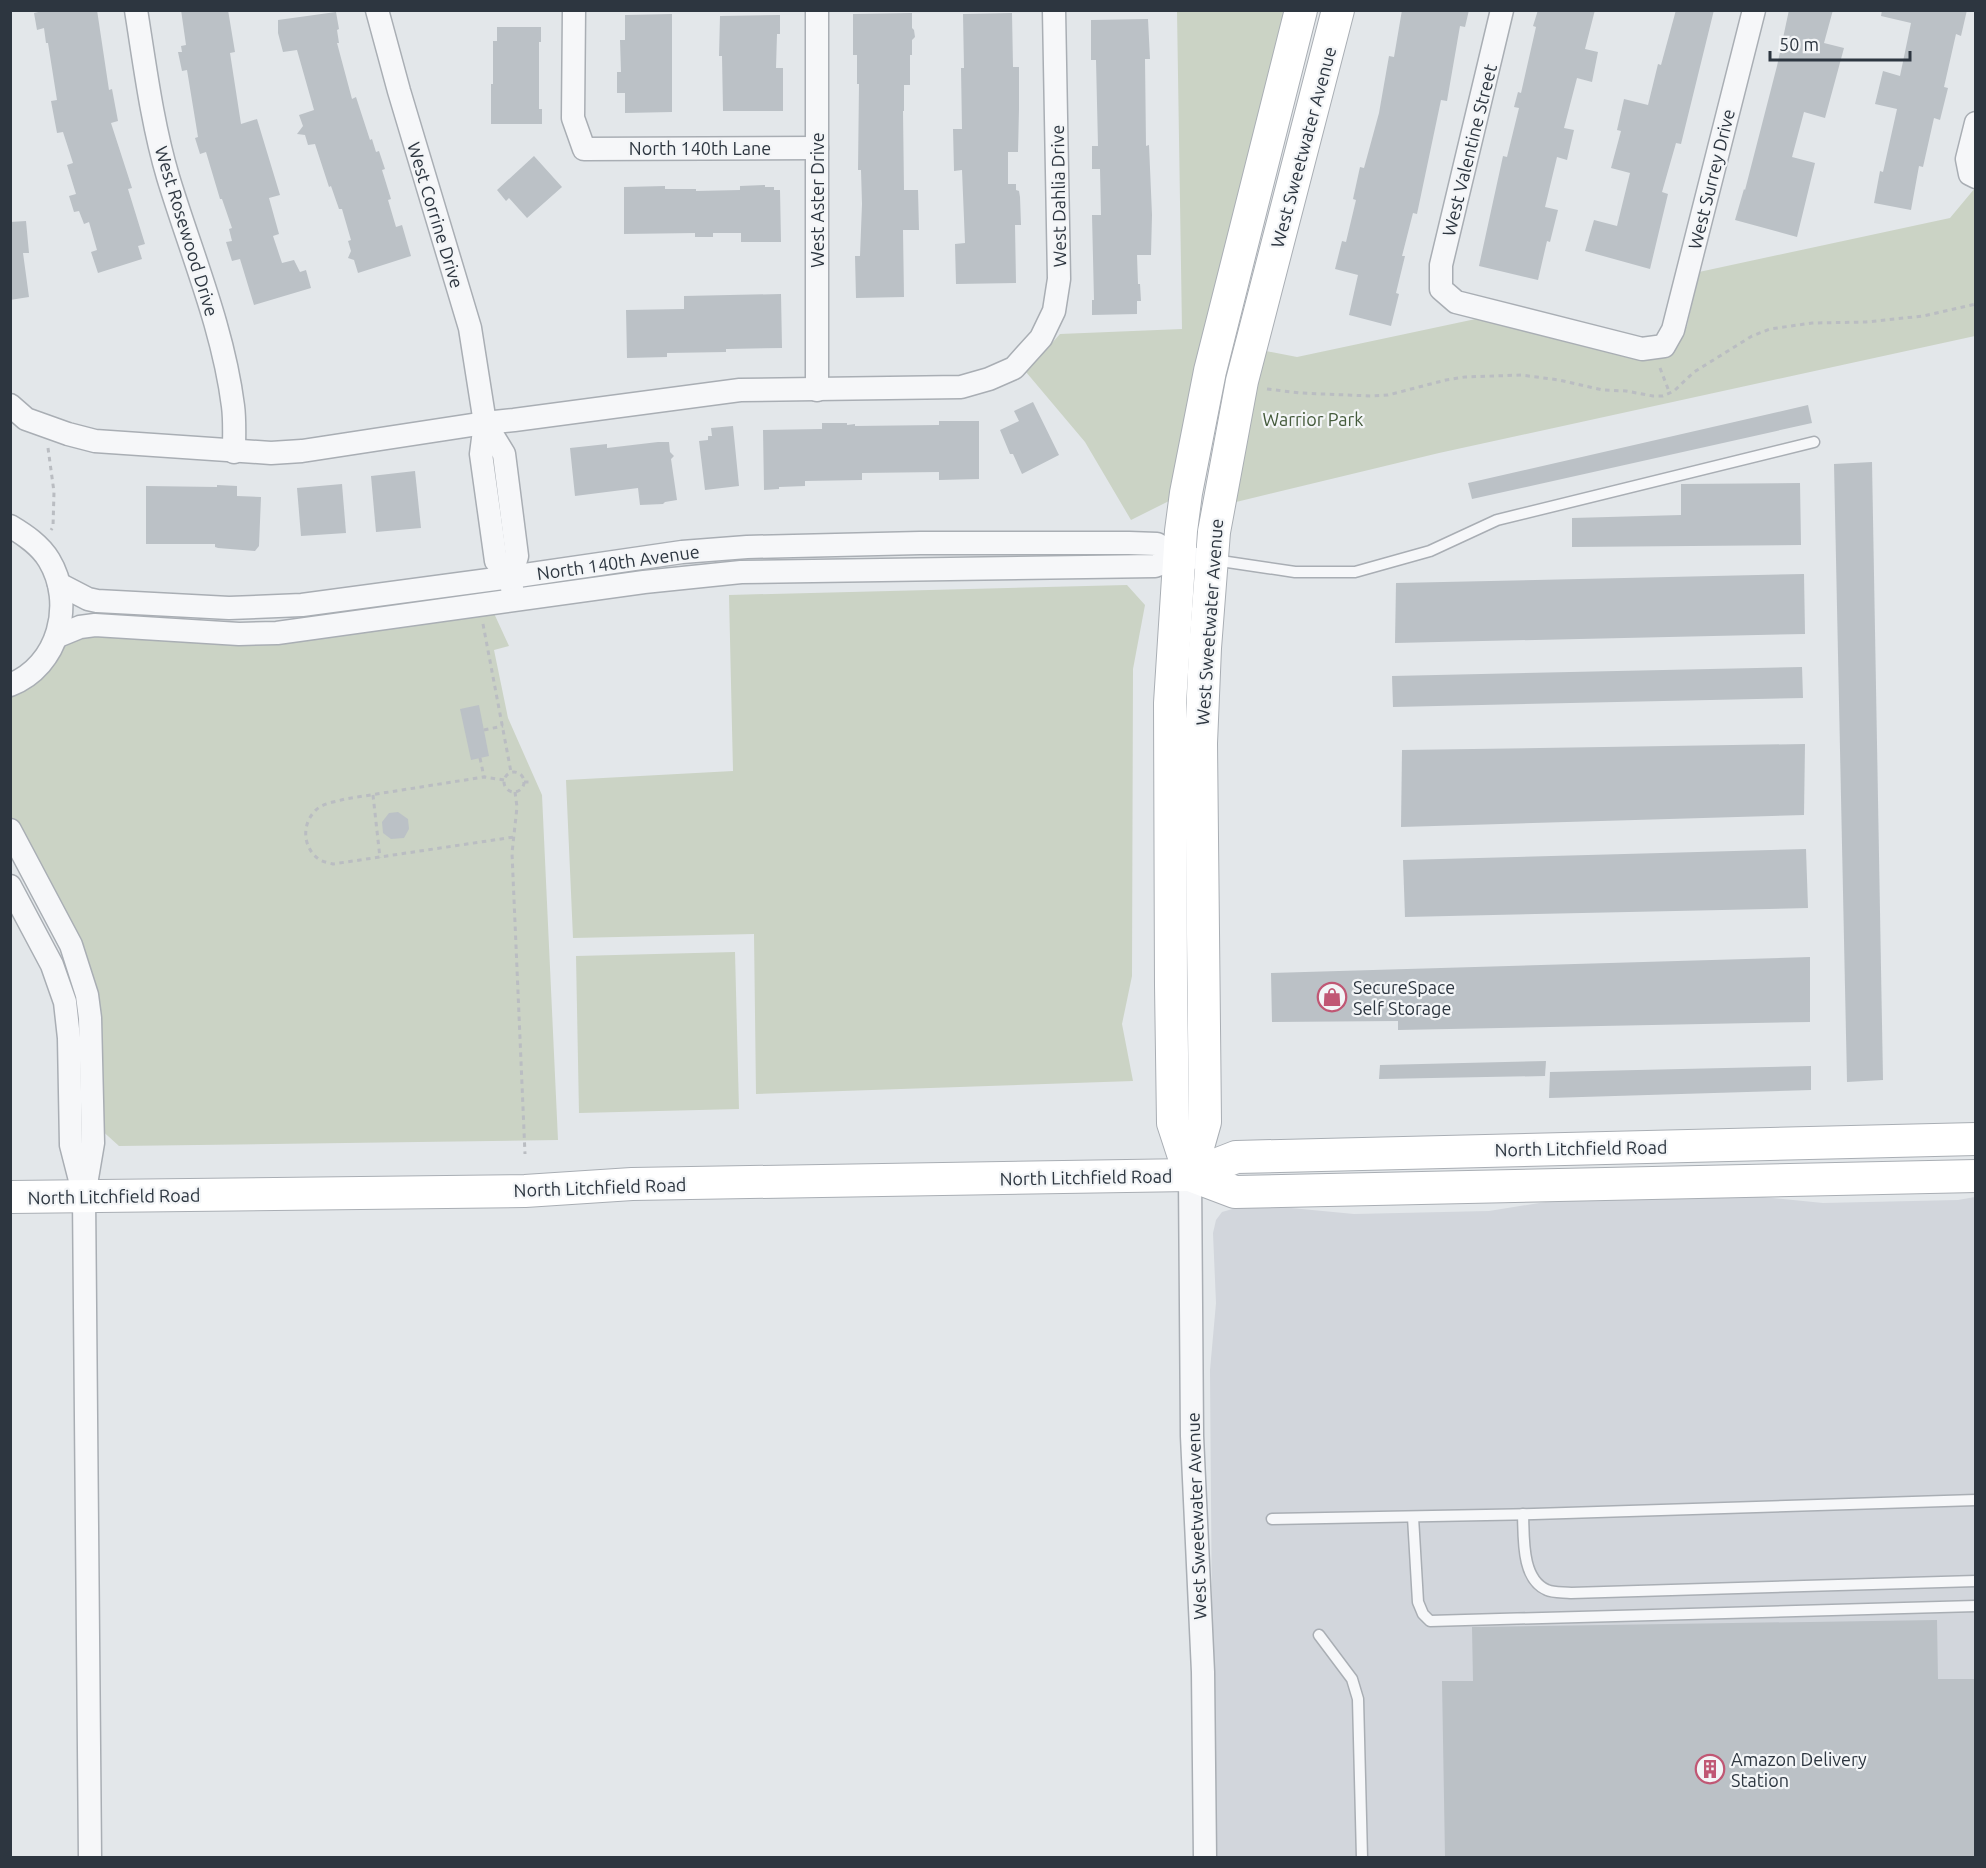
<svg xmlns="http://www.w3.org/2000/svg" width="1986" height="1868" font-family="Ubuntu,sans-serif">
<rect width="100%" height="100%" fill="#e3e7ea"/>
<polygon fill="#d2d6dc" points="1733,1194 1823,1203 1958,1200 1975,1197 1975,1857 1217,1857 1212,1626 1210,1370 1216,1303 1213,1233 1216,1220 1222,1212 1243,1206 1269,1206 1354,1214 1489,1211 1564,1199"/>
<g fill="#cbd3c5">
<polygon points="1177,11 1294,11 1173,499 1131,520 1085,442 1026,372 1060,334 1182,329"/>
<polygon points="1975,188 1975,336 1439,453 1232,503 1261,350 1297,357 1485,317 1673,347 1687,326 1699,272 1950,218"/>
<polygon points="1127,585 1145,605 1133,669 1132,976 1122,1024 1133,1081 756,1094 754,934 573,938 566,780 733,771 729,595"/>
<polygon points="492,609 509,646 494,650 508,718 542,795 558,1140 119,1146 98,1127 76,936 11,817 10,697 38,679 70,641 87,633 215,637"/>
<polygon points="735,952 739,1109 579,1113 576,956"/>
</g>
<g fill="#bbc1c6">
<polygon points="47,10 97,10 109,90 112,89 118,121 111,123 132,188 128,189 145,244 138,246 142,259 98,273 91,252 97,250 89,222 84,224 79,211 74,212 69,196 76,194 67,165 73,163 63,132 57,133 51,101 57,100 48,43 46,43 44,28 37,30 34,13"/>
<polygon points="181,10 228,10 235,52 230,53 241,124 257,119 280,195 269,198 279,234 273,236 282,263 294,260 300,272 306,270 311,288 254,305 240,259 232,261 226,242 232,241 229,229 232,228 222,199 220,199 206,152 200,154 195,138 198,137 187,70 182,71 178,52 182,52 181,46 186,45"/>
<polygon points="1402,10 1469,10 1465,27 1460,26 1447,101 1441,100 1417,214 1413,213 1402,256 1405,256 1396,293 1399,294 1391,326 1349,315 1358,275 1335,269 1342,241 1346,242 1356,200 1353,199 1360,167 1364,168 1379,113 1389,56 1394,57"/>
<polygon points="1538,10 1595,10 1585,49 1598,52 1592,82 1577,78 1564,128 1574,130 1567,160 1557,157 1545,207 1558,210 1550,242 1547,241 1538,280 1479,266 1503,156 1507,157 1519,108 1514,107 1518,92 1521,93 1536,27 1533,26"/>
<polygon points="1676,10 1714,10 1681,144 1676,143 1662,192 1668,194 1650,269 1585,251 1594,220 1617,226 1630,173 1611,168 1621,131 1617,130 1624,99 1648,105 1658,64 1661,65"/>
<polygon points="1789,10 1833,10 1824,43 1844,48 1825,118 1804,112 1792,157 1815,163 1797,237 1735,220 1744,189 1745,190 1777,66"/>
<polygon points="1882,10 1967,10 1961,36 1956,34 1944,87 1948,88 1940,120 1934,118 1923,167 1919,166 1911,210 1874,203 1880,171 1883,172 1897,109 1875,104 1883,71 1900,76 1911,23 1881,16"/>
<polygon points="336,12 339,29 337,30 339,43 337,43 352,99 356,97 370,140 372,139 376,152 379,151 385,169 382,170 391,199 388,200 396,227 402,225 411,256 358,273 354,260 348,258 351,251 348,241 351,240 342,209 339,209 331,186 329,187 315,144 308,145 305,135 297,134 303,126 299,115 314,110 297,50 283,52 278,33 278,20"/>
<polygon points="912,13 912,28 914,30 915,37 912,40 912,55 910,55 910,85 904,85 904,111 903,111 904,190 918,190 919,230 903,230 904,297 856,298 855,256 860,256 862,204 861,170 858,170 859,84 857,84 857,55 853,55 853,14"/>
<polygon points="1012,13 1013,67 1019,67 1019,109 1018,152 1008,152 1008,184 1016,184 1016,190 1019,191 1020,197 1021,225 1015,225 1016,283 956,284 955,244 965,243 962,170 954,171 953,129 962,129 961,68 964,68 963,14"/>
<polygon points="672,14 672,112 625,113 625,93 617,93 617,72 621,72 620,40 625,40 625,15"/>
<polygon points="780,15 780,34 777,34 776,68 783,68 783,111 723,111 722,56 719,56 720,16"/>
<polygon points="1148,19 1150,59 1145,59 1146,146 1149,145 1152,215 1151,255 1137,255 1138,284 1140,284 1141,301 1137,301 1137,314 1092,315 1092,300 1094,300 1092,215 1101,215 1100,169 1092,169 1092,146 1098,146 1096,60 1091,60 1091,20"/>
<polygon points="497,27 541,27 541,42 539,42 539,109 542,109 542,124 491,124 491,84 493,84 493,41 497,41"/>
<polygon points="534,156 562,187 527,218 509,198 506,201 497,190"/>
<polygon points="765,185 765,187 774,187 774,190 780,190 781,242 741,242 741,233 713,233 713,237 695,237 695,233 624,234 624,187 665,186 665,189 696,189 696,191 740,190 740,186"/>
<polygon points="26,221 29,253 23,253 29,297 10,300 10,222"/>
<polygon points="781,294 782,348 726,349 726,352 667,353 667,357 627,358 626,310 684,309 684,296"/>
<polygon points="1033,402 1059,455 1022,474 1013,454 1010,454 1000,430 1019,421 1014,411"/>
<polygon points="1808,405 1812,423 1472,499 1468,483"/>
<polygon points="939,421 979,421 979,479 939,480 939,472 862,473 862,480 805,481 805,486 779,487 779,489 764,490 763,430 822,429 822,423 847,423 847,425 855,424 855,426 939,425"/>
<polygon points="733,426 739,486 705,490 699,441 708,440 708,436 712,436 711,428"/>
<polygon points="658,442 669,442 670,452 674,456 671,459 677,500 665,502 663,504 640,505 638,488 575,496 570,448 607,444 607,448"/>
<polygon points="1872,462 1883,1080 1847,1082 1834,464"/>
<polygon points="415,471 421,528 376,532 371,476"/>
<polygon points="1800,483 1801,545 1572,547 1572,518 1681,515 1681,484"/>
<polygon points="342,484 346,533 301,536 297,488"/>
<polygon points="217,485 237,486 237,496 261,497 259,546 255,551 218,548 215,547 215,544 146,544 146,486 217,487"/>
<polygon points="1804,574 1805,634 1395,643 1396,583"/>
<polygon points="1802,667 1803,698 1393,707 1392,676"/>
<polygon points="479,705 489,756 471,760 460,709"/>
<polygon points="1805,744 1804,815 1401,827 1402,750"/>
<polygon points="398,812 408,819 409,829 404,838 391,839 383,833 382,822 389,813"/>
<polygon points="1806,849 1808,908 1405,917 1403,860"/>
<polygon points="1810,957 1810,1022 1398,1030 1398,1021 1272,1022 1271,973"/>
<polygon points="1546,1061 1545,1076 1379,1079 1380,1065"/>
<polygon points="1811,1066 1811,1090 1549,1098 1550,1072"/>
<polygon points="1937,1620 1938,1679 1976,1679 1976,1857 1445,1857 1442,1681 1473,1681 1472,1627"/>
</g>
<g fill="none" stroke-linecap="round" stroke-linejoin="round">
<g stroke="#a9aeb4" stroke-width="13">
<g id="lane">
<polyline points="1214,560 1295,572 1355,572 1430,551 1497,520 1814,442"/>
<path d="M1523 1514C1524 1537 1521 1579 1547 1590 1553 1593 1564 1592 1571 1593L1976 1581"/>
<polyline points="1413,1517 1418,1602 1423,1614 1430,1621 1976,1606"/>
<polyline points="1272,1519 1534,1514 1976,1500"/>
<polyline points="1319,1635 1352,1679 1358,1699 1362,1858"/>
</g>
</g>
<g stroke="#a9aeb4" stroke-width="25">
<g id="street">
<path d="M136 10C145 66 152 123 168 177 191 253 223 327 233 406 235 421 234 437 234 452"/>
<polyline points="377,10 399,91 470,328 485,423 481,454 496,561 511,577"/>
<polyline points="574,10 573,118 584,149 817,148"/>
<polyline points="1502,10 1441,265 1441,289 1456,302 1642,349 1664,346 1673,330 1754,10"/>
<polyline points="1976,123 1967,159 1970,174 1976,177"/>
<polyline points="817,390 817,10"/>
<polyline points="10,405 26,419 68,434 95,441 271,453 302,451 485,423 514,420 740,390 961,387 989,379 1014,368 1041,338 1054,311 1059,279 1054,10"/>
<polyline points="485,423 504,454 517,556 511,577 512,588"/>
<path d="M10 526C25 535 40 545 49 560 75 603 59 666 10 685"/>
<polyline points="59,584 88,599 97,601 229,608 302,605 511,577 682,552 747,547 920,543 1129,543 1157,544 1180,557 1192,558"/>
<polyline points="58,636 80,627 95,625 239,634 277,633 644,582 741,572 1155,566 1180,557"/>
<polyline points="10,830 71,945 87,995 90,1018 93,1143 84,1196 90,1858"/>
<polyline points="10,886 52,965 65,1002 69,1038 71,1145 82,1188"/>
<polyline points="1190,1175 1192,1436 1203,1672 1205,1858"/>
</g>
</g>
<g stroke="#a9aeb4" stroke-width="34">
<g id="secondary">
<polyline points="1190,1175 1205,1122 1201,743 1205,648 1214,532 1242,381 1338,10"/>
<polyline points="1190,1175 1173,1123 1171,985 1170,703 1181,531 1186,493 1210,371 1301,10"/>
<polyline points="1190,1175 1235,1192 1976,1176"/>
<polyline points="10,1197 525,1191 632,1184 1190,1175 1236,1157 1976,1139"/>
</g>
</g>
<g stroke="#babdc2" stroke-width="3" stroke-dasharray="4.5 4.5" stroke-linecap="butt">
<polyline points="1660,368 1670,394"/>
<polyline points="1267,389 1300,393 1371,396 1388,395 1446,380 1465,377 1521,375 1559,380 1603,390 1626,391 1653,396 1663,396 1674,391 1694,372 1752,336 1770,329 1812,323 1866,322 1923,316 1976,304"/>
<polyline points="48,448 54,492 53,527 51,530"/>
<polyline points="483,624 511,772"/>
<polyline points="484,730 503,726"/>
<polyline points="480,758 484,777"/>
<circle cx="514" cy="782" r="10"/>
<path d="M504 780 484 777 345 799C335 802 322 803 315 811 301 825 303 849 320 860 324 862 329 863 333 864L514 837"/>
<polyline points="524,782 533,782"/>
<polyline points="515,792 517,807 512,853 525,1154"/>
<polyline points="373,795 380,858"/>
</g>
<use href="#lane" stroke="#f6f7f9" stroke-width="10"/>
<use href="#street" stroke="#f6f7f9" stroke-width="22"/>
<use href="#secondary" stroke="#fff" stroke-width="32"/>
</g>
<defs>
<g id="shop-ring" transform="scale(1.5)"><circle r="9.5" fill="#f3f5f7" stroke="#c05774" stroke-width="1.5"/><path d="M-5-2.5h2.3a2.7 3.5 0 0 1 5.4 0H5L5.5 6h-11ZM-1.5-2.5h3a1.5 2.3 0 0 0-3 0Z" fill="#c05774"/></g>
<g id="building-ring" transform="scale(1.5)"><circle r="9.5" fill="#f3f5f7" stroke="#c05774" stroke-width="1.5"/><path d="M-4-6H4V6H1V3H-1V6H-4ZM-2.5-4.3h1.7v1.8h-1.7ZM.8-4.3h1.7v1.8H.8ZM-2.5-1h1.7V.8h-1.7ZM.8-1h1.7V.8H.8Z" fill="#c05774"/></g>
</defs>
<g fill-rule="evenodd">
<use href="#shop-ring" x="1332" y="997"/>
<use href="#building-ring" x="1710" y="1769"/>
</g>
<g text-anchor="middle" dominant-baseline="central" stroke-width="4.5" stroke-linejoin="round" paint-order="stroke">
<g font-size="18" fill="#2d3640" stroke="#f3f5f7">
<text transform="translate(1303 147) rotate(-75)">West Sweetwater Avenue</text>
<text x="700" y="148">North 140th Lane</text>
<text transform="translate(1469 150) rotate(-76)">West Valentine Street</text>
<text transform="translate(1711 179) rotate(-76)">West Surrey Drive</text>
<text transform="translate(1058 196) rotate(-91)">West Dahlia Drive</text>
<text transform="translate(817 200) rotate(-90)">West Aster Drive</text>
<text transform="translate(436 215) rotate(73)">West Corrine Drive</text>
<text transform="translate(187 231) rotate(73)">West Rosewood Drive</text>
<text transform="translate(618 562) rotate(-8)">North 140th Avenue</text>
<text transform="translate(1209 622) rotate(-86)">West Sweetwater Avenue</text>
<text transform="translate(1581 1148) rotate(-1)">North Litchfield Road</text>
<text transform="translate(1086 1177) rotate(-1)">North Litchfield Road</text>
<text transform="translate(600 1187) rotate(-2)">North Litchfield Road</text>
<text transform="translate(114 1196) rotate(-1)">North Litchfield Road</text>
<text transform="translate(1196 1516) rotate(-92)">West Sweetwater Avenue</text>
</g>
<g font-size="18" fill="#455b3c" stroke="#f3f5f7">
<text x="1313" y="419">Warrior Park</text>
</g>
<g font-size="18" fill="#2d3640" stroke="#f3f5f7" text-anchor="start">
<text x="1353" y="987">SecureSpace<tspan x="1353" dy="21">Self Storage</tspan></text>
<text x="1731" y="1759">Amazon Delivery<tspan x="1731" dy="21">Station</tspan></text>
</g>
</g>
<rect width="1986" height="1868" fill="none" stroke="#2d3640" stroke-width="24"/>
<path d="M1770 51v9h140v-9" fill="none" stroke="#2d3640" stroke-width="3"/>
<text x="1779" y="51" font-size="18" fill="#2d3640" stroke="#f3f5f7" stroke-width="4.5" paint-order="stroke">50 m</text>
</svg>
